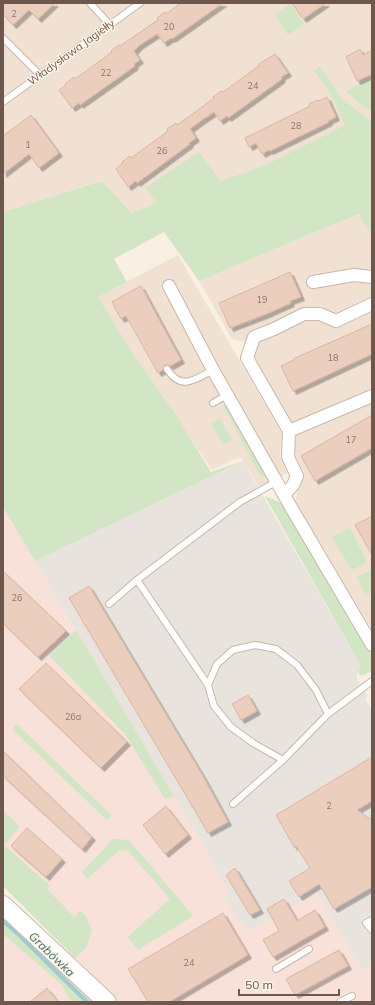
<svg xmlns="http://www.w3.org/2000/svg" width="375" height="1005" font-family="Mulish,sans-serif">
<defs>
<filter id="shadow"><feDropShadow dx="3.5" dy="3.5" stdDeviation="0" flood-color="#0004"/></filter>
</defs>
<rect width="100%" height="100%" fill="#f9f0e3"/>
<g fill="#f0e1d3">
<polygon points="3,3 372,3 372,130 345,125 263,166 130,213 102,181 3,212"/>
<polygon points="360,214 372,235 372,630 295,501 304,474 295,454 292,423 245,342 232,339 199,281"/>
<polygon points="178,255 282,434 280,457 287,473 259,487 242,459 239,457 212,470 132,352 98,297"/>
</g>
<g fill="#f8e1d8">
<polygon points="3,507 203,845 230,893 225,897 246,932 317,893 363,971 372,966 372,1002 120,1002 3,886"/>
<polygon points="3,934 61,984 72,1002 3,1002"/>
</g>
<polygon fill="#e9e3de" points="243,461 361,666 356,677 368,696 365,699 372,710 372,966 363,971 317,893 246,932 224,897 230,893 203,845 35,561"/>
<g fill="#d2e5c4">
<polygon points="290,4 304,24 288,35 275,15"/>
<polygon points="320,66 342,99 372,122 372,235 359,214 199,281 164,232 114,259 127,282 98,297 132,352 179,420 211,472 243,461 35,561 3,507 3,212 102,181 131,213 157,203 145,188 199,152 220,181 263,166 345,125 329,91 314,71"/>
<polygon points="372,78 372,112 361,105 346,91"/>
<polygon points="223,405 229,408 231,411 266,475 265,477 261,476 259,474"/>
<polygon points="220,418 232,440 223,445 211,424"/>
<polygon points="265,496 284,504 372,655 372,671 361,676 358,672 361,666"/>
<polygon points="350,528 367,562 352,570 332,537"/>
<polygon points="372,569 372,594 371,594 365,593 357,577"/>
<polygon points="76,630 174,796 165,799 125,734 49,655"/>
<polygon points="17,724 112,816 107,820 12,729"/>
<polygon points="3,810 20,827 4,845 50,886 47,889 74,917 80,911 85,915 92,930 86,948 75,958 3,886"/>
<polygon points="113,839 129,840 193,916 138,950 128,937 170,899 128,851 119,850 87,879 82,872"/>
<polygon points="3,911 101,1002 72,1002 61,984 3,934"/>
</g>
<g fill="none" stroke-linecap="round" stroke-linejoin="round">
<polyline stroke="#a2cbd1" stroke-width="4" points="3,921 17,933 87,1002"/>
</g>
<g fill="#ebcebe" stroke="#dcb5a1" filter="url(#shadow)">
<polygon points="3,3 55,3 38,19 29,10 13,25 3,14"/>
<polygon points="181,3 223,3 172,39 171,38 164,43 157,34 140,45 134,51 140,60 134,64 135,66 80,105 79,103 72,108 59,90 66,85 65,84 74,77 75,79 112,52 111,51 119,45 120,46 158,20 157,18 165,12 166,14"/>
<polygon points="292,3 326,3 303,19"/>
<polygon points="360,49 363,55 372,50 372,74 357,81 346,57"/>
<polygon points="275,54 288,73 281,77 282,79 228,118 227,116 220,121 214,112 202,120 190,129 196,138 189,143 190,144 137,183 136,181 128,187 116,169 122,164 122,162 130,156 131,158 168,131 167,129 176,123 177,125 198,110 214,98 213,97 221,91 223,92 260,65 259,64"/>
<polygon points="327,97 336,117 328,121 329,122 270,151 269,150 262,154 256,143 249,147 245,138 310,106 309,104 318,100 319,101"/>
<polygon points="31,115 59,153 39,168 29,154 3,174 3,136"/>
<polygon points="290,272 301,297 290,301 291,303 264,315 230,328 219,303"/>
<polygon points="141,286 181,360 170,366 168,365 165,365 163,370 158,373 126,316 121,319 112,302"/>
<polygon points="372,324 372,354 293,391 281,366 294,360 293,359"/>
<polygon points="372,415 372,448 315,481 301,456"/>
<polygon points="372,516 372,555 355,525"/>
<polygon points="3,571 66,631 38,657 3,623"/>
<polygon points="89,586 203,776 228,822 208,833 69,598"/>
<polygon points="46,663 127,742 101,768 19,689"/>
<polygon points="248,695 257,711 241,720 232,704"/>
<polygon points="3,751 92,837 82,849 3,776"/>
<polygon points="372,757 372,801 357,810 372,820 372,887 334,909 319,884 299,897 289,881 310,868 296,846 294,847 276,815"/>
<polygon points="166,806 188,835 165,854 143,825"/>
<polygon points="27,828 62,859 46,877 11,846"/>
<polygon points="235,868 260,910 250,915 226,875"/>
<polygon points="284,899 297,921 315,910 325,927 273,957 263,940 279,931 267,909"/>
<polygon points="223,913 248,955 169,1002 148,1002 128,969"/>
<polygon points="339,950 348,966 295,995 286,979"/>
<polygon points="47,988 58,1002 30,1002"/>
</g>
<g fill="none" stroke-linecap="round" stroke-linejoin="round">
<g stroke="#c8b7ab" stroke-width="8">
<g id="lane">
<polyline points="90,3 110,25"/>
<polyline points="3,38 40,75"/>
<polyline points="3,102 140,3"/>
<path d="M167 369C181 391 194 380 213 370"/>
<polyline points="213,403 227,395"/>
<polyline points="137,580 240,502 276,482"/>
<polyline points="109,604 137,580 208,685"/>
<polyline points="283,760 253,743 231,727 214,706 208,685 217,664 233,650 255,645 276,649 297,665 316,690 328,714"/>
<polyline points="233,804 283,760 328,714 372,681"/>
<polyline points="372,920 366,923 372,930"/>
<polyline points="276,969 309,949"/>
<polyline points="340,1002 352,996"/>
</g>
</g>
<g stroke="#c8b7ab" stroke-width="14">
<g id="street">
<polyline points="313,282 354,275 372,277"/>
<polyline points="169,286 213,370 292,509 372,645"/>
<polyline points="289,431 372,396"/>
<polyline points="284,495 293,485 297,476 288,457 289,431 247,358 254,337 274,329 304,314 320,314 336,321 372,304"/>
</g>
</g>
<g stroke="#ceb9ac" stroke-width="20">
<polyline id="secondary" points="3,905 107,1002"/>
</g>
<use href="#lane" stroke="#fff" stroke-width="6"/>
<use href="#street" stroke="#fff" stroke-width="12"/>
<use href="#secondary" stroke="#fff" stroke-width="18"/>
</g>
<g text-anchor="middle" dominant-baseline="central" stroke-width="3" stroke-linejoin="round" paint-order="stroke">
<g font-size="9" fill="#8d7568">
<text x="14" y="13">2</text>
<text x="169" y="26">20</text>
<text x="106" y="72">22</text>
<text x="253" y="85">24</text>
<text x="296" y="125">28</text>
<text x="28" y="144">1</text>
<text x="162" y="150">26</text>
<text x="262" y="299">19</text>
<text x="333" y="357">18</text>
<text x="351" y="439">17</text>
<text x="17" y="597">26</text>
<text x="73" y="716">26a</text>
<text x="329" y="805">2</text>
<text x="189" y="962">24</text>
</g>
<g font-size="11" fill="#6e574c" stroke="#fdf4e9">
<text transform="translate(71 52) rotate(-36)">Władysława Jagiełły</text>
</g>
<g font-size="12" font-style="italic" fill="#467379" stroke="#fdf4e9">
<text transform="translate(52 954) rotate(44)">Grabówka</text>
</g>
</g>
<rect width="375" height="1005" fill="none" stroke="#6e574c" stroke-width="8"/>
<path d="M239 989v6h100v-6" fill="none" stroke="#6e574c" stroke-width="2"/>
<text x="245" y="989" font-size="12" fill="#6e574c" stroke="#fdf4e9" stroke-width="3" paint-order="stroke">50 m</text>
</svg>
